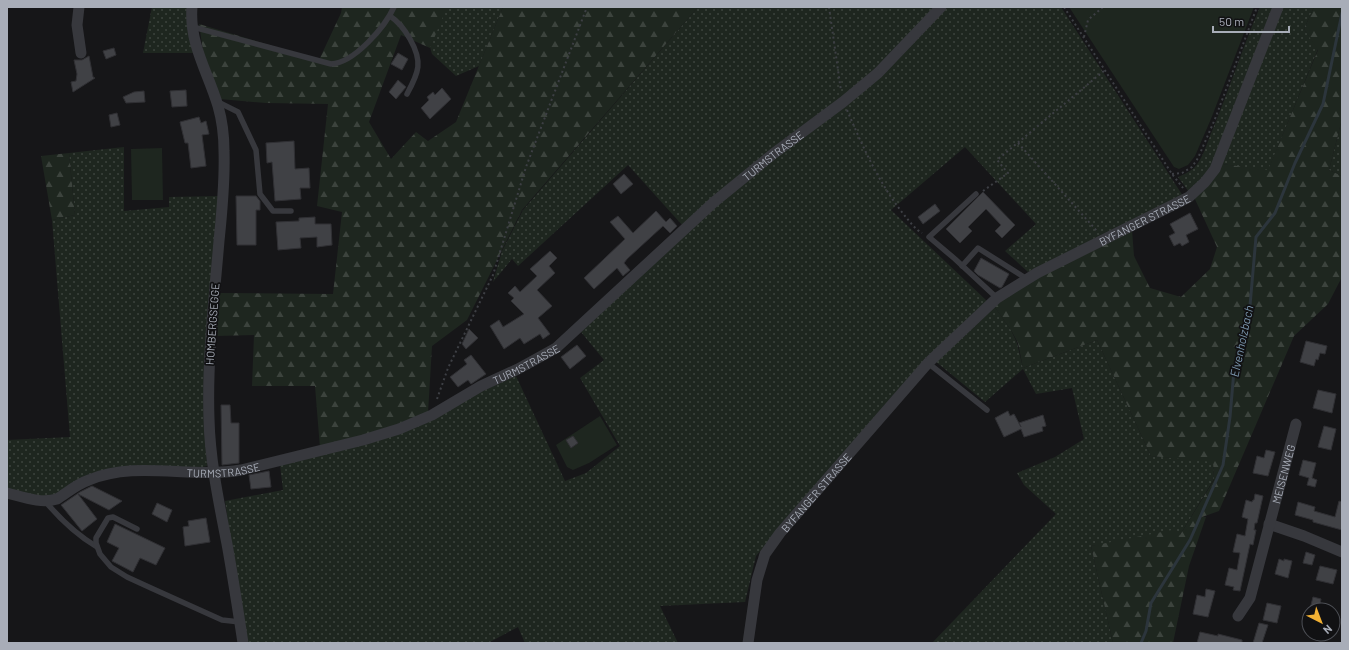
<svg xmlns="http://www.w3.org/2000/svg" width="1349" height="650" font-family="Barlow,sans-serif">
<defs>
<pattern id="grass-dots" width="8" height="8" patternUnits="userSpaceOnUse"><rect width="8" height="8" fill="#1e261f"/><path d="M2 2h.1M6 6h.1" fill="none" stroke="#3c433d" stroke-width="1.8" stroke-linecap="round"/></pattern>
<pattern id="forest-firs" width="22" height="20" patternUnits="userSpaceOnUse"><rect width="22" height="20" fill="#1e261f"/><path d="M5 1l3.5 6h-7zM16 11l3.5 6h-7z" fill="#3c433d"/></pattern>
</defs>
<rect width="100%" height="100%" fill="#161618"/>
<g fill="url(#grass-dots)">
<polygon points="152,7 188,7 193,53 143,53"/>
<polygon points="446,7 503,7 479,66 456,76 432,54 430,47"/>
<polygon points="698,7 938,7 890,58 683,226 628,165 518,266 512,259 493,282 502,251 523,210"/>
<polygon points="946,7 1061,7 1183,196 1028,272 1005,251 1036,224 965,147 891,210 987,301 817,484 756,556 745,602 660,606 678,643 525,643 518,627 488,643 247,643 241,615 225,501 283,490 280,465 364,443 516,376 565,481 586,473 620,446 580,378 604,360 581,332 720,202 818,123"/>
<path d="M1260 7H1274L1210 169 1189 192 1178 177C1183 175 1189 172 1194 168 1202 160 1206 146 1210 136 1228 93 1242 49 1260 7Z"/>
<polygon points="1282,7 1314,7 1304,29 1318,49 1268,171 1222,164"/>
<polygon points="1342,119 1342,176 1329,170"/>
<polygon points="124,147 124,211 169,207 169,197 218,196 204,393 207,466 195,469 142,467 43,498 7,489 7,440 70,437 52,220 75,215 69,153"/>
<polygon points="994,306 1011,330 1017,343 1023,368 1097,340 1151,456 1213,461 1214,479 1180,535 1091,546 1113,643 932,643 1056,514 1024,485 1017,473 1055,457 1084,439 1072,388 1036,394 1023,369 985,402 935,361"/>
</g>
<g fill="url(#forest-firs)">
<polygon points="342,7 447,7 430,48 401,35 369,122 391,159 416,132 428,141 456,122 503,7 698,7 522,210 467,320 432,346 428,413 399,426 320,448 315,386 252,386 254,335 216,336 219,293 333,294 342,212 317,206 328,104 266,103 220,99 205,64 199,24 319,60 341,13"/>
<polygon points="1314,7 1342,7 1342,119 1329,170 1342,176 1342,277 1328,304 1294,336 1219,511 1202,517 1206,517 1189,566 1173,643 1113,643 1091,546 1172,530 1180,535 1214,480 1213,462 1151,456 1097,340 1023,368 1018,343 1011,330 994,306 1025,283 1132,230 1134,256 1150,288 1181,297 1210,269 1217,247 1194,197 1222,164 1268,170 1318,50 1304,29"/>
<polygon points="69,153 75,215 52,220 41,156"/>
</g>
<g fill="#1e261f">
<polygon points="1069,7 1254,7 1211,119 1195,156 1188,165 1179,169 1174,167"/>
<polygon points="162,148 163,200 132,200 131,149"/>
<polygon points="600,416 617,445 589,463 573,470 567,467 556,445"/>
</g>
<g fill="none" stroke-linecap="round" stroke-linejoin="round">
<polyline stroke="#2c353c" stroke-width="3" points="1141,643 1146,631 1151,603 1190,540 1223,465 1230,417 1234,370 1249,317 1256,237 1275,213 1295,163 1323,104 1342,13"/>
</g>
<g fill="#404145" stroke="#303034">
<polygon points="114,48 116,55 106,59 103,51"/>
<polygon points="398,53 408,59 402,70 391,64"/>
<polygon points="89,56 93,77 95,78 73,92 71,82 76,81 77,74 74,60 82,60"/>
<polygon points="398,80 406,87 396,99 389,92"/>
<polygon points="442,88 451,99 430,119 421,108 429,100 427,97 433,92 435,95"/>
<polygon points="186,90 187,106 172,107 170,91"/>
<polygon points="144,91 145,102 126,103 123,97 134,92"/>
<polygon points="117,113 120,125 111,127 109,115"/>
<polygon points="199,117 201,123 206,121 209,134 202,135 206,166 191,168 188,143 185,143 180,122"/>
<polygon points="294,141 295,169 309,168 310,188 300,188 301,199 275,201 272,162 267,163 266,143"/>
<polygon points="624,174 633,184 621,194 613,184"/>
<polygon points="983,192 1015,225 1002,238 995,231 1001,225 986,209 968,227 972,231 960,243 946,229"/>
<polygon points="236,196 256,196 260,201 260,210 256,210 256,245 237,245"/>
<polygon points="935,204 940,211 923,224 918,217"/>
<polygon points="656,211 666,222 670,218 677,226 670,233 663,226 627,259 624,263 630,270 623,276 617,268 594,289 584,278 625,239 610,222 618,216 633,233"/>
<polygon points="1190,213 1198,229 1186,235 1189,242 1182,246 1180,243 1174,246 1169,236 1175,233 1170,224"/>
<polygon points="315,217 315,224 331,224 332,245 317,247 317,237 300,238 301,248 278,250 276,222 299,221 299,218"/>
<polygon points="550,251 557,258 549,266 555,273 537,290 552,306 538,318 550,334 543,339 540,334 524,344 520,338 504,349 490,326 499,320 503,327 524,314 511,301 514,298 508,293 515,286 520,292 537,276 530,269"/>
<polygon points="981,258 1009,274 1002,287 1000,288 978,275 974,271"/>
<polygon points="469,329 478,338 466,349 462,344"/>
<polygon points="1306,341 1327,346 1325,354 1320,353 1318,360 1316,359 1314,366 1300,362"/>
<polygon points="577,345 586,356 570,369 561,357"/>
<polygon points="471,355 486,374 471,384 468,380 458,387 450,377 467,364 464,360"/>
<polygon points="1318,390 1336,394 1332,413 1313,408"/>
<polygon points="221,405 230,405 231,423 239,423 239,463 222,465"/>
<polygon points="1008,411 1010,416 1014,414 1021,427 1019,423 1043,415 1046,426 1042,427 1043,431 1024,437 1021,429 1004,437 995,418"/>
<polygon points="1324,426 1336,429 1331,450 1318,447"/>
<polygon points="573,436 578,443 571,448 566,440"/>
<polygon points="1266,450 1275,452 1268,476 1253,473 1257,456 1264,458"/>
<polygon points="1303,460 1316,463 1312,478 1317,480 1315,487 1307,485 1309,478 1299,475"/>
<polygon points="269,471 271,487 251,489 249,475"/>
<polygon points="92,486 122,501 109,510 78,494 97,519 82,531 61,505 80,492"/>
<polygon points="1255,494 1263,496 1257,523 1255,523 1254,530 1256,530 1253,545 1250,544 1240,591 1233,590 1234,587 1225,585 1229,568 1237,570 1240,553 1233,552 1237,534 1245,536 1248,519 1242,517 1246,500 1252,502 1253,500 1254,500"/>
<polygon points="1339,501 1342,502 1342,530 1313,522 1313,520 1295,515 1298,502 1315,507 1314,511 1335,517"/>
<polygon points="157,503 172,510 167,522 152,514"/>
<polygon points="206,518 210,542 185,546 183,527 189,526 188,521"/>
<polygon points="115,524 165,548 156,565 140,558 133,572 112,561 119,548 107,542"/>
<polygon points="1306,552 1315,555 1312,565 1303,563"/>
<polygon points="1279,559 1284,561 1284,559 1292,561 1288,578 1275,574"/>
<polygon points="1320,566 1337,570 1333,584 1316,580"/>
<polygon points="1206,589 1215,591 1208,617 1193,614 1197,595 1205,597"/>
<polygon points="1313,597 1321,599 1319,610 1310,609"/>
<polygon points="1267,603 1281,606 1277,623 1263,620"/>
<polygon points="1259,623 1268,625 1262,643 1253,643"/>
<polygon points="1200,632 1218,636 1218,634 1242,640 1242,643 1197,643"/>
</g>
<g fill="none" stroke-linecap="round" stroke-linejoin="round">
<g stroke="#3d3f44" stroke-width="2" stroke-dasharray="2 3" stroke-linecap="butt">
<polyline points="829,7 841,91"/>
<polyline points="1064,7 1172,174 1183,188"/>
<polyline points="1084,37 1088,20 1103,7"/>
<path d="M847 110C863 147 879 184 905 216 910 222 915 229 922 233"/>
<polyline points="1018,143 1097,231"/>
<polyline points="1172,174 1182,173 1192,167 1198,158 1215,119 1257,7"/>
<polyline points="983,191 1008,173 997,160 1105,70"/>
<polyline points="437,399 448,368 493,275 526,167 587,7"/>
</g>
<g stroke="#37383d" stroke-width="5.5">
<path d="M390 16C399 22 405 30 410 39 423 62 419 72 407 94"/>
<path d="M193 27 331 64C354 63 385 27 394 7"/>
<polyline points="218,102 238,112 256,150 260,194 273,211 291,211"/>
<polyline points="976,194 929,237 955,259 997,298"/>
<polyline points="962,266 978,248 1027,279"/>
<polyline points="928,363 987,410"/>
<path d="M45 501C60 519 77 535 97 547"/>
<polyline points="137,529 113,517 108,518 96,538 96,543 100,554 111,567 127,577 151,588 222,620 240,622"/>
</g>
<g stroke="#37383d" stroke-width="11">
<polyline points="79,7 77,25 81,53"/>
<path d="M192 7C189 44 208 72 218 106 222 120 224 136 224 151 225 181 222 212 219 241 214 300 207 360 209 419 210 461 219 503 227 544 233 577 238 610 243 643"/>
<path id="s1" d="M7 493C23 497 41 504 57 499 68 492 77 484 89 480 136 460 191 479 241 470L363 440 399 429 432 415 481 386 518 369 556 348 714 202 773 154 843 102 878 73 941 7"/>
<polyline points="1269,524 1304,536 1342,552"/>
<path id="s2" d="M1238 616 1250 598 1296 424"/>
<path id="s3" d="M748 643 757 580 765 554 780 533 928 363 997 298 1037 273 1189 197 1205 182 1215 169 1278 7"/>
</g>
</g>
<g text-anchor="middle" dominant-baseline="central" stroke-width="3.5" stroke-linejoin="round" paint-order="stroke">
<g font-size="11" fill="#a8adb8" stroke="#111113">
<text stroke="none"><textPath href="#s1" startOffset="872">TURMSTRASSE</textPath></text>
<text stroke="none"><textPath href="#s3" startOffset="604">BYFANGER STRASSE</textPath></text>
<text transform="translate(212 324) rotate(-86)">HOMBERGSEGGE</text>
<text stroke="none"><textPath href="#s1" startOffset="548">TURMSTRASSE</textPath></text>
<text stroke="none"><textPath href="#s1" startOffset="224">TURMSTRASSE</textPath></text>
<text stroke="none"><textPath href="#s2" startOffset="150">MEISENWEG</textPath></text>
<text stroke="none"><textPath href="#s3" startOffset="171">BYFANGER STRASSE</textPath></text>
</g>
<g font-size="12" font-style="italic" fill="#7f9bb3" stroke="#111113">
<text transform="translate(1241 341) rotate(-78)">Elvenholzbach</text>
</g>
</g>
<rect width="1349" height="650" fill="none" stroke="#a8adb8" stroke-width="16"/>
<g transform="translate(1321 622) rotate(138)"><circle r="19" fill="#111113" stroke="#4d4f55"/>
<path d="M0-3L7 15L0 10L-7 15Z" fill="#f2b134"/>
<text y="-6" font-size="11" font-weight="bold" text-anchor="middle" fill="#a8adb8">N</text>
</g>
<path d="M1213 26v6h76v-6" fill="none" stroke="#a8adb8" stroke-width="2"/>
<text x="1219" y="26" font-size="12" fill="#a8adb8" stroke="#111113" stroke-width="3" paint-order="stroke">50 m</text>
</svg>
